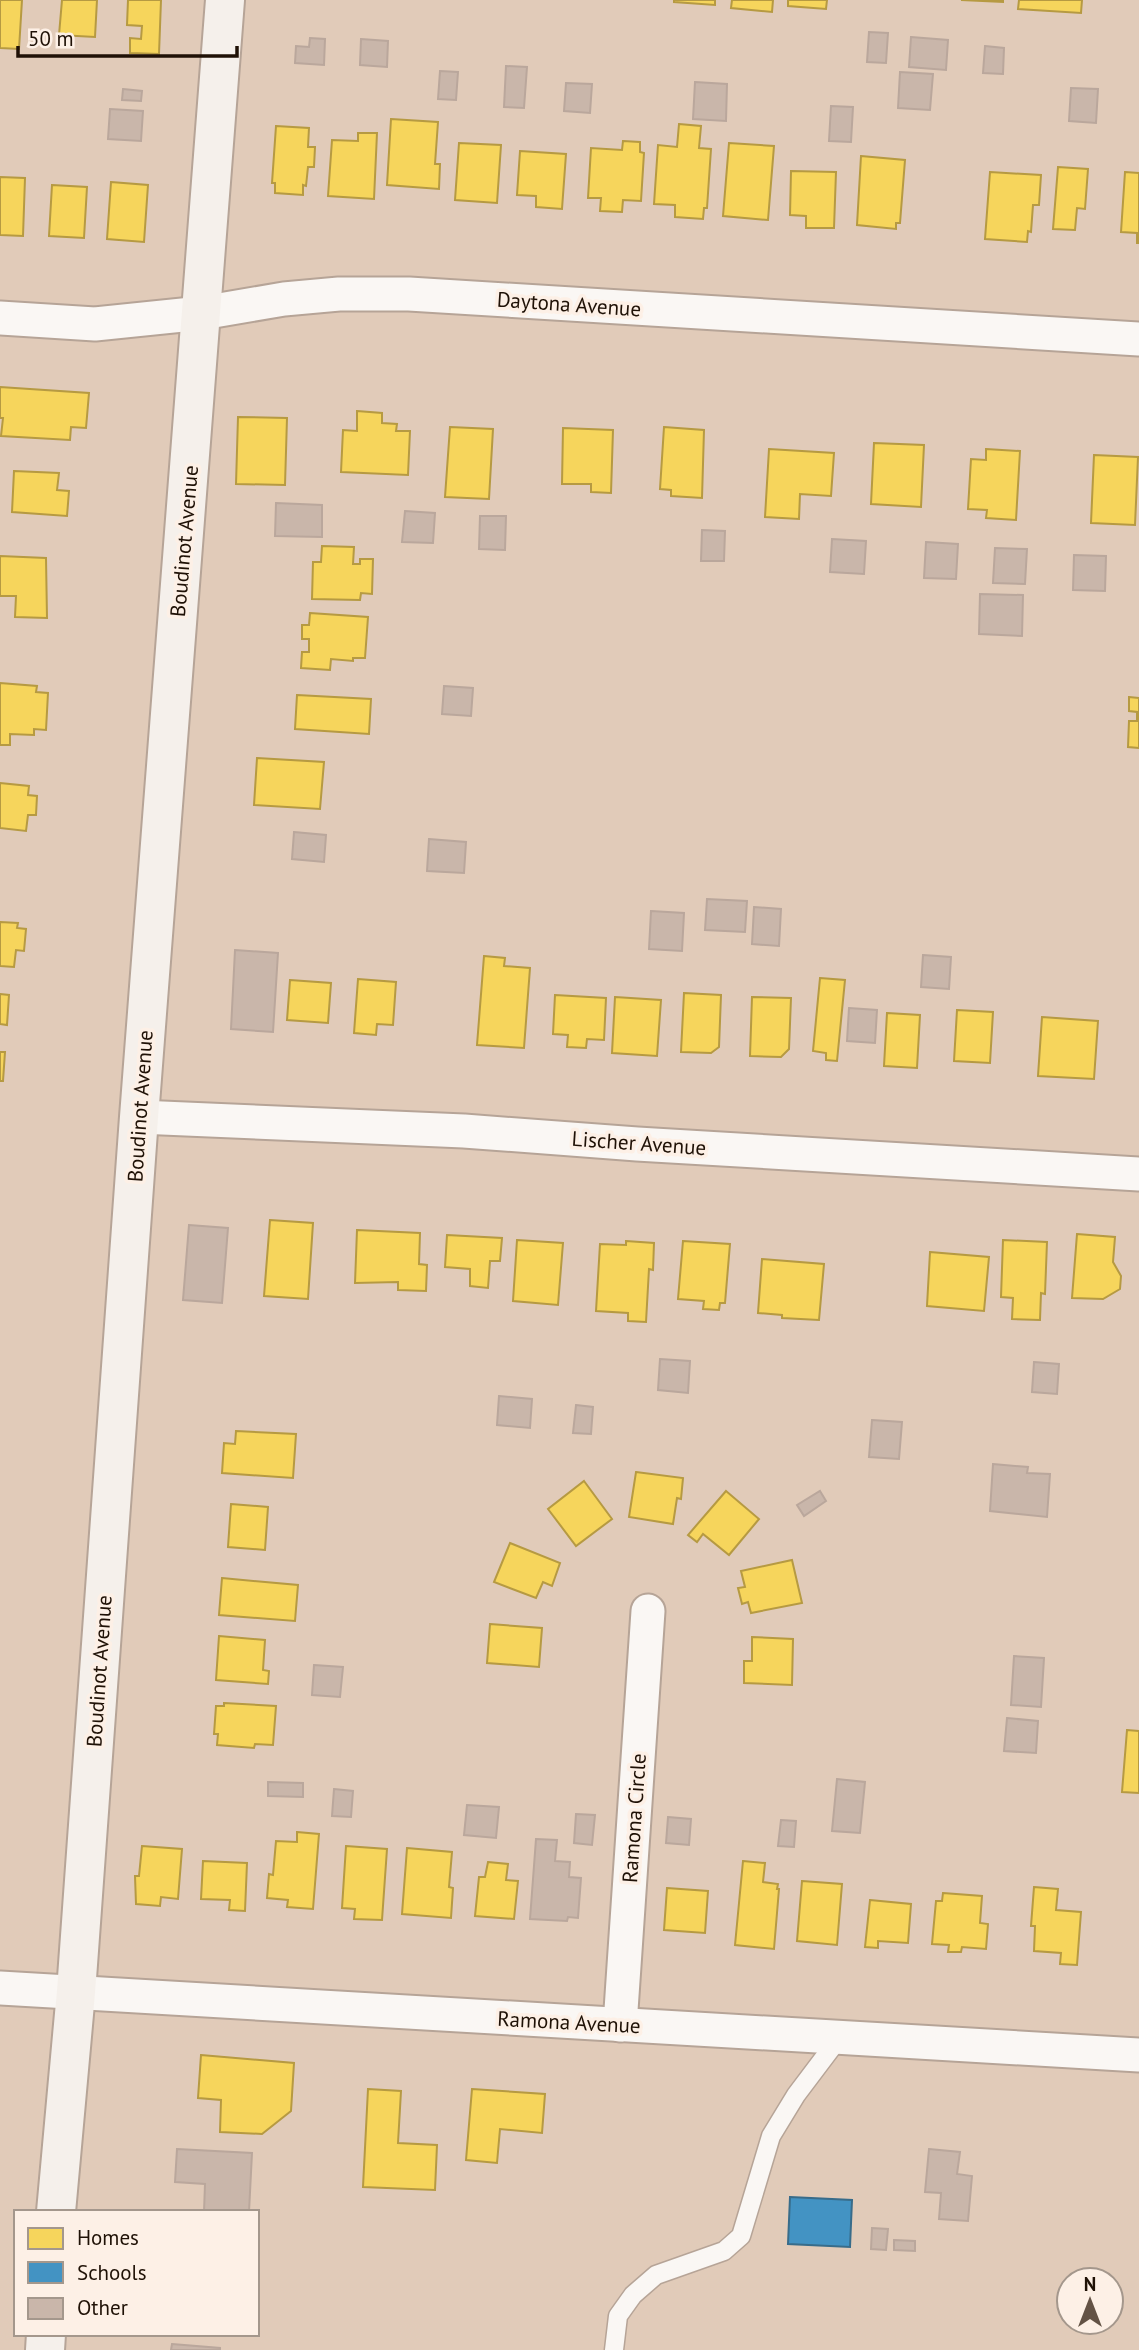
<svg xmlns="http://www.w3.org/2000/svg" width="1139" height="2350" font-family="'PT Sans',sans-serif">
<rect width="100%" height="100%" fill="#e1cbb9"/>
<g fill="#f6d55c" stroke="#b69a42" stroke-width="2">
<polygon points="0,0 22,0 19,49 0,48"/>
<polygon points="62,0 97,0 95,37 59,35"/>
<polygon points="128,0 161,0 159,54 130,53 130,38 141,39 142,26 127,25"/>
<polygon points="674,0 715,0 715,5 674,2"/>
<polygon points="732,0 773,0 772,12 731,8"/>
<polygon points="788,0 827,0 826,9 788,6"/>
<polygon points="961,0 1003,0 1003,2"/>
<polygon points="1019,0 1082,0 1081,13 1018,9"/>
<polygon points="391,119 438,122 435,164 440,164 439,189 387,185"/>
<polygon points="679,124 701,126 699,148 711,149 707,208 704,208 703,219 675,217 675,205 654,204 658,145 677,147"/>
<polygon points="276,126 309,128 308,147 315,147 314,167 308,167 306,186 303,185 303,195 275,193 275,183 272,183"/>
<polygon points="358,133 377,133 374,199 328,196 332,140 358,141"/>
<polygon points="623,141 640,142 640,152 644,153 641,201 623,200 622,212 600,211 601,198 588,198 591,148 622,150"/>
<polygon points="459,143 501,145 497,203 455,200"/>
<polygon points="729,143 774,146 768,220 723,216"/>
<polygon points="520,151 566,154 562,209 536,207 536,196 517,195"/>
<polygon points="861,156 905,160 900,223 896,223 896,229 857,225"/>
<polygon points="1058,167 1088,169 1085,209 1077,208 1075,230 1053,229"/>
<polygon points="791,171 836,172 834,228 806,228 806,216 790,215"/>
<polygon points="990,172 1041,175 1039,205 1033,205 1031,232 1028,231 1027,242 985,239"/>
<polygon points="1125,172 1139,173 1139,243 1137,243 1137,233 1121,232"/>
<polygon points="0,177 25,178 23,236 0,235"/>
<polygon points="111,182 148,185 144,242 107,239"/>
<polygon points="52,185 87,187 84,238 49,236"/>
<polygon points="0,387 89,393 86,428 71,427 70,440 1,436 3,418 0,418"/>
<polygon points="357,411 382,413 382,423 397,424 396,431 410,431 408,475 341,472 343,430 357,431"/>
<polygon points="238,417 287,418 285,485 236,484"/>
<polygon points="450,427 493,429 489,499 445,497"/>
<polygon points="664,427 704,430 702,498 671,496 671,490 660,489"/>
<polygon points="563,428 613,430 611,493 591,492 591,484 562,484"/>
<polygon points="874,443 924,445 921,507 871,504"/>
<polygon points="769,449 834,453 831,496 800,494 799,519 765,517"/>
<polygon points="986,449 1020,451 1016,520 986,518 987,510 968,509 971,459 986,460"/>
<polygon points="1094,455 1138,457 1135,525 1091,523"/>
<polygon points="14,471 59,473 57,490 69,491 67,516 12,512"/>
<polygon points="322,546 354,547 353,564 360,564 360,559 373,559 372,594 361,593 360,600 312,599 313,562 321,562"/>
<polygon points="0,556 46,558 47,618 15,617 16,596 0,596"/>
<polygon points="310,613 368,617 365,658 353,658 353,661 331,659 330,670 301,668 302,652 309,652 309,639 302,639 302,625 309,625"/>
<polygon points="0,683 37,686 36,692 48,693 46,730 34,729 34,735 10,734 10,745 0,745"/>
<polygon points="297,695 371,699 369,734 295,729"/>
<polygon points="1129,697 1139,698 1139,748 1128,747 1129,721 1137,721 1137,712 1129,711"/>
<polygon points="257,758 324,762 320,809 254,805"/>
<polygon points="0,783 29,786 28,795 37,796 36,815 28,815 26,831 0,828"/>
<polygon points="0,922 18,923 17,928 26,929 24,951 16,950 14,967 0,966"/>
<polygon points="484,956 505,958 504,966 530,968 524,1048 477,1045"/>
<polygon points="820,978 845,980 837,1061 826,1060 826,1053 813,1051"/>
<polygon points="358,979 396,982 393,1025 377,1024 376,1035 354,1033"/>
<polygon points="290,980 331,983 328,1023 287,1020"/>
<polygon points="684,993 721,995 719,1047 711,1053 681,1052"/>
<polygon points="0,994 9,995 7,1025 0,1024"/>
<polygon points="555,995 606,998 604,1040 587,1039 586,1048 567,1047 568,1035 553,1034"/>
<polygon points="615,997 661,1000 657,1056 612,1053"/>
<polygon points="752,997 791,998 789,1049 781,1057 750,1056"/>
<polygon points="957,1010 993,1012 990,1063 954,1061"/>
<polygon points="887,1013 920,1015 917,1068 884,1066"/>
<polygon points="1042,1017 1098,1021 1094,1079 1038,1076"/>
<polygon points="0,1052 5,1052 3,1081 0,1081"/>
<polygon points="270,1220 313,1223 308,1299 264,1296"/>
<polygon points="357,1230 420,1233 419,1264 427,1265 426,1291 398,1290 398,1282 355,1283"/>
<polygon points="1077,1234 1115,1237 1113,1262 1121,1276 1120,1289 1103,1299 1072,1298"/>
<polygon points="447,1235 502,1238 500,1261 490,1261 488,1288 470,1286 470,1269 445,1267"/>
<polygon points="517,1240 563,1243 558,1305 513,1301"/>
<polygon points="1003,1240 1047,1242 1045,1294 1041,1293 1040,1320 1012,1319 1013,1298 1001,1297"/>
<polygon points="626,1241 654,1243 653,1270 649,1269 646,1322 628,1321 628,1313 596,1311 600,1244 626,1245"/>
<polygon points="683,1241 730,1244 725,1303 720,1303 719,1310 703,1309 704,1301 678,1299"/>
<polygon points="930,1252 989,1257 984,1311 927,1306"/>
<polygon points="762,1259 824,1264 819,1320 782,1318 782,1315 758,1313"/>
<polygon points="236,1431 296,1434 293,1478 222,1473 224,1443 235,1444"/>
<polygon points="636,1472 683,1478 681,1499 677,1498 673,1524 629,1517"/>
<polygon points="584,1481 612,1519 576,1546 548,1509"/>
<polygon points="726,1491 759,1519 729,1555 703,1534 697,1542 688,1535"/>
<polygon points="231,1504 268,1507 265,1550 228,1547"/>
<polygon points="510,1543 560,1563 552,1586 543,1582 536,1598 494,1582"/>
<polygon points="792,1560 802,1603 751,1613 748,1602 742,1604 738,1588 745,1587 741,1571"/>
<polygon points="222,1578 298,1585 295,1621 219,1615"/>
<polygon points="490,1624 542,1628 539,1667 487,1663"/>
<polygon points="219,1636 265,1640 263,1670 269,1671 268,1684 216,1680"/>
<polygon points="752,1637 793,1639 792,1685 744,1683 744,1661 752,1661"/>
<polygon points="224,1703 276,1706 273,1745 255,1744 254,1748 217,1745 218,1734 214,1734 216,1706 224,1706"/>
<polygon points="1127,1730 1139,1731 1139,1793 1122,1792"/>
<polygon points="297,1832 319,1834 313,1909 287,1907 288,1900 267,1898 269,1874 273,1875 276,1841 297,1842"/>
<polygon points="142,1846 182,1849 178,1899 161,1897 160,1906 136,1904 135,1876 139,1876"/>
<polygon points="346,1846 387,1849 382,1920 354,1919 355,1909 342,1908"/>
<polygon points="407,1848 452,1852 449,1887 453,1888 451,1918 402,1914"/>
<polygon points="203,1861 247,1863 245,1911 229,1910 230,1900 201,1899"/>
<polygon points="743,1861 765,1863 763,1882 778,1884 777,1889 779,1889 774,1949 735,1945"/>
<polygon points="488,1862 508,1864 506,1880 518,1881 514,1919 475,1916 479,1877 485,1877"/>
<polygon points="802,1881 842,1884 837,1945 797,1941"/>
<polygon points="1034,1887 1058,1889 1056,1910 1081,1912 1077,1965 1060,1964 1061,1953 1034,1951 1035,1926 1031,1926"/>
<polygon points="667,1888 708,1891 705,1933 664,1930"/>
<polygon points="943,1893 982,1896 980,1923 988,1924 986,1949 962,1947 961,1952 948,1952 949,1945 932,1944 936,1901 942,1901"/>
<polygon points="870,1900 911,1904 908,1943 878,1941 878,1948 865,1947"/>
<polygon points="201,2055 294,2063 291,2111 262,2134 220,2132 221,2100 198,2098"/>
<polygon points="368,2089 401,2091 398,2143 437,2145 435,2190 363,2187"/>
<polygon points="472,2089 545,2094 542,2133 500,2129 497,2163 466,2160"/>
</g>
<polygon fill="#4393c3" stroke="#386c8a" stroke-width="2" points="790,2197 852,2200 850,2247 788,2244"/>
<g fill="#c9b6aa" stroke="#baa79c" stroke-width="2">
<polygon points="869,32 888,33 886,63 867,62"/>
<polygon points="911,37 948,40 946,70 909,67"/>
<polygon points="310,38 325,39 324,65 295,63 296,46 309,47"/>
<polygon points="361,39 388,41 387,67 360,65"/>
<polygon points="985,46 1004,48 1003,74 983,73"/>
<polygon points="506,66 527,67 524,108 504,107"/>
<polygon points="440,71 458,72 456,100 438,99"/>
<polygon points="900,72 933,74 930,110 898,108"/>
<polygon points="695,82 727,84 726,121 693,119"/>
<polygon points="566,83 592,84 590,113 564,111"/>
<polygon points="1071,88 1098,89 1096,123 1069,121"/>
<polygon points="123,89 142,91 141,101 122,100"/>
<polygon points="831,106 853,107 851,142 829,141"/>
<polygon points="110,109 143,111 141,141 108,139"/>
<polygon points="276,503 322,505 322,537 275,536"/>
<polygon points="405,511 435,513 433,543 402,542"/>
<polygon points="480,516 506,516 505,550 479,549"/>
<polygon points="702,530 725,531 724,561 701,561"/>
<polygon points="832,539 866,541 864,574 830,572"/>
<polygon points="926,542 958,544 956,579 924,578"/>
<polygon points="995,548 1027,549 1025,584 993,583"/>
<polygon points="1074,555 1106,556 1105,591 1073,590"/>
<polygon points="980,594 1023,595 1022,636 979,634"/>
<polygon points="444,686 473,688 471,716 442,714"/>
<polygon points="294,832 326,835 324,862 292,859"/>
<polygon points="429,839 466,842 464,873 427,871"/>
<polygon points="707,899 747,901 745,932 705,930"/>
<polygon points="754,907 781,909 779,946 752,944"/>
<polygon points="651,911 684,913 682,951 649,949"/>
<polygon points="235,950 278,953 273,1032 231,1029"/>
<polygon points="923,955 951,957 949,989 921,987"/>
<polygon points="849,1008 877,1010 875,1043 847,1041"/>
<polygon points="189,1225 228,1228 222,1303 183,1300"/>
<polygon points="660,1359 690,1361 688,1393 658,1390"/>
<polygon points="1034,1362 1059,1364 1057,1394 1032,1392"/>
<polygon points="499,1396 532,1399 530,1428 497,1425"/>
<polygon points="576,1405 593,1407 591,1434 573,1433"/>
<polygon points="872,1420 902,1422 899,1459 869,1457"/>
<polygon points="993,1464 1028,1467 1027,1473 1050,1474 1047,1517 990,1511"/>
<polygon points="820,1491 826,1501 804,1516 797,1505"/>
<polygon points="1014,1656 1044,1658 1041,1707 1011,1705"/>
<polygon points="314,1665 343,1667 340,1697 312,1695"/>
<polygon points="1007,1718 1038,1721 1036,1753 1004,1751"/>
<polygon points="837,1779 865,1782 860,1833 832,1831"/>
<polygon points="268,1782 303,1783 303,1797 268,1796"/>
<polygon points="334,1789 353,1791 351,1817 332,1816"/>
<polygon points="467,1805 499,1807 496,1838 464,1835"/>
<polygon points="576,1814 595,1815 592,1845 574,1843"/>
<polygon points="668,1817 691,1819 689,1845 666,1843"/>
<polygon points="781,1820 796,1821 794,1847 778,1846"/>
<polygon points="536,1839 557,1840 555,1861 570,1862 569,1877 581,1878 578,1918 568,1917 567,1921 530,1919"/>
<polygon points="177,2149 252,2153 249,2212 204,2212 205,2184 175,2182"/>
<polygon points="929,2149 960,2152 957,2174 972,2176 968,2221 939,2219 941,2193 925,2192"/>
<polygon points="872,2228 888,2229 886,2250 871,2249"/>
<polygon points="894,2240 915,2241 915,2251 894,2250"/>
<polygon points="172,2344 220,2348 220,2350 171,2350"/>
</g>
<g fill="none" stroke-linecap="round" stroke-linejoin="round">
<g stroke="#b6a497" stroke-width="21">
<polyline id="lane" points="614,2350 618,2316 633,2295 656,2275 724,2251 741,2236 771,2136 796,2095 839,2038"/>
</g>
<g stroke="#b6a497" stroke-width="37">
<g id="street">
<polyline points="0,318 95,324 202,313 284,299 339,294 409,294 1139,339"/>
<polyline points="139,1117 464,1131 637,1144 1139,1174"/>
<polyline points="0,1988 1139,2055"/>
<polyline points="620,2025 648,1611"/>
</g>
</g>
<g stroke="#b6a497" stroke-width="42">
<g id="secondary">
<polyline points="56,2212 76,1992 139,1117 225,0"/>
<polyline points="45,2350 46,2334"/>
</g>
</g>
<use href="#lane" stroke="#faf7f4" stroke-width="18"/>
<use href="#street" stroke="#faf7f4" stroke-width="33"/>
<use href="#secondary" stroke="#f5f0eb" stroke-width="38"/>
</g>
<g text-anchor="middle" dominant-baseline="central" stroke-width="7" stroke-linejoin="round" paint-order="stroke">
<g font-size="21" fill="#1f1106" stroke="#fdf0e6">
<text transform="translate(569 304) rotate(4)">Daytona Avenue</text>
<text transform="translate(184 541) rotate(-85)">Boudinot Avenue</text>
<text transform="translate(140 1106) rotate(-86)">Boudinot Avenue</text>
<text transform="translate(639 1143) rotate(4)">Lischer Avenue</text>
<text transform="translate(99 1671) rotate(-86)">Boudinot Avenue</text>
<text transform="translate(634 1818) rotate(-86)">Ramona Circle</text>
<text transform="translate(569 2022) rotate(3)">Ramona Avenue</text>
</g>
</g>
<rect x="14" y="2210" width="245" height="126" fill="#fdf0e6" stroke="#a4978c" stroke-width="2"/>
<rect x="28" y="2228" width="35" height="21" fill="#f6d55c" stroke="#a4978c" stroke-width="2"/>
<text x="77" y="2245" font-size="21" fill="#1f1106">Homes</text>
<rect x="28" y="2262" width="35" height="21" fill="#4393c3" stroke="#a4978c" stroke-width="2"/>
<text x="77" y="2280" font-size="21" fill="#1f1106">Schools</text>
<rect x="28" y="2298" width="35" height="21" fill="#c9b6aa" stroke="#a4978c" stroke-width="2"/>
<text x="77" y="2315" font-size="21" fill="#1f1106">Other</text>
<g transform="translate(1090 2301)"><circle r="33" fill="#fdf0e6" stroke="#a4978c" stroke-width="2"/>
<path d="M0-5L12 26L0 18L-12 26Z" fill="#635245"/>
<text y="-10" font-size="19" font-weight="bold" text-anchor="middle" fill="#1f1106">N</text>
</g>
<path d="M18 46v10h219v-10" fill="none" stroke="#1f1106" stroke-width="3.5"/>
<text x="28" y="46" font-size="21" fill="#1f1106" stroke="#fdf0e6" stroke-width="5" paint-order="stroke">50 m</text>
</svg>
